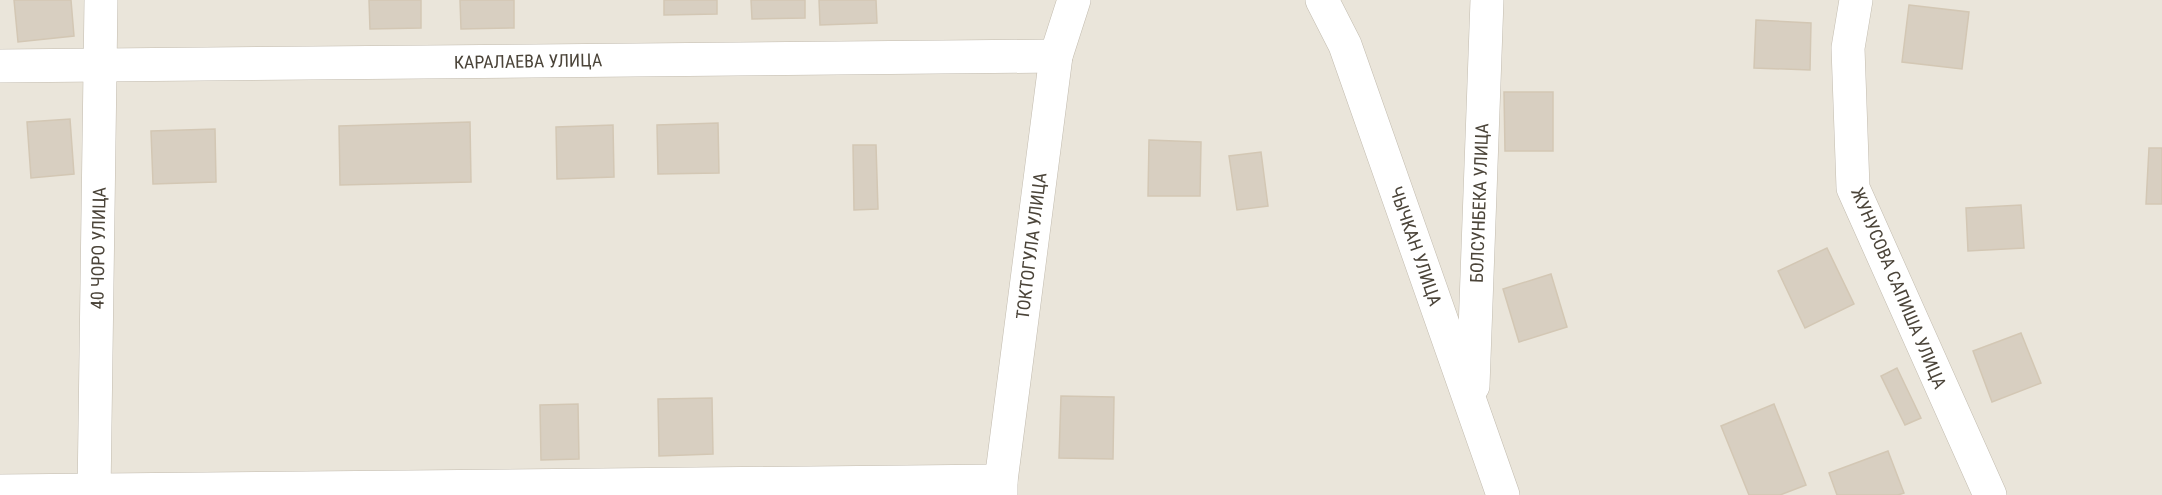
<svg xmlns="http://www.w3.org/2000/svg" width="2162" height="495" font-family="'Roboto Condensed',sans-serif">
<rect width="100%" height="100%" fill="#f6f3ec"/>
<rect fill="#eae5da" x="0" y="0" width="2162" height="495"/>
<g fill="#d8cfc1" stroke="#d3c7b4" stroke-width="1.5">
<polygon points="14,0 71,0 74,36 18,42"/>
<polygon points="369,0 421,0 421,28 370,29"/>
<polygon points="460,0 514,0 514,28 461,29"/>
<polygon points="664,0 717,0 717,14 664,15"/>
<polygon points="751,0 805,0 805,18 752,19"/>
<polygon points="819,0 876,0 877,23 820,25"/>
<polygon points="1909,5 1969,12 1962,69 1902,62"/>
<polygon points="1756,20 1811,23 1810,70 1754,68"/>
<polygon points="1504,92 1553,92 1553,151 1505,151"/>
<polygon points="70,119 74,174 31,178 27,122"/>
<polygon points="470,122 471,182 340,185 339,126"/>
<polygon points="718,123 719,173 658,174 657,125"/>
<polygon points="613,125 614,177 557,179 556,127"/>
<polygon points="215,129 216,182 153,184 151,131"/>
<polygon points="1149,140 1201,142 1200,196 1148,196"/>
<polygon points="853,145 876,145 878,209 854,210"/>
<polygon points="2149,148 2162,148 2162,204 2146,204"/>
<polygon points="1261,152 1268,206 1237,210 1229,156"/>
<polygon points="2021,205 2024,248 1968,251 1966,208"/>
<polygon points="1827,248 1854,304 1805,328 1778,271"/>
<polygon points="1551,274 1567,327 1519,342 1503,289"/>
<polygon points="2021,333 2041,383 1992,402 1973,351"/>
<polygon points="1897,368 1921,418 1905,425 1881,376"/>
<polygon points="1061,396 1114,397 1113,459 1059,458"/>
<polygon points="712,398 713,454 659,456 658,399"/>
<polygon points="578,404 579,459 541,460 540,405"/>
<polygon points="1774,404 1806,485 1780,495 1749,495 1721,426"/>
<polygon points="1888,451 1904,493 1898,495 1837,495 1829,473"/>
</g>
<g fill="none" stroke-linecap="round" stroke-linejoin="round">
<g stroke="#c2bbae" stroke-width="34">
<g id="minor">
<polyline points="1322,0 1345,45 1503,495"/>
<polyline points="1856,0 1848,48 1853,188 1990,495"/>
<polyline points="0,66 1056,56"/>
<polyline points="1473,386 1487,0"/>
<polyline points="0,491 1001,481"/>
<polyline points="94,495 101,0"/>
<polyline points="1001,495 1001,481 1056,56 1074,0"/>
</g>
</g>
<use href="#minor" stroke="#fff" stroke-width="33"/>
</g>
<g text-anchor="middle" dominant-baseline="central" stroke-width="6" stroke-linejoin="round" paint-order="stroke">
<g font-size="18" fill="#4b4439" stroke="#fff">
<text transform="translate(528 61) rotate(-1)">КАРАЛАЕВА УЛИЦА</text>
<text transform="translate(1479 203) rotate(-88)">БОЛСУНБЕКА УЛИЦА</text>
<text transform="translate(1031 246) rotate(-83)">ТОКТОГУЛА УЛИЦА</text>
<text transform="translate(1416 246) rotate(71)">ЧЫЧКАН УЛИЦА</text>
<text transform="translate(98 248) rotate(-89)">40 ЧОРО УЛИЦА</text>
<text transform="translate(1899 288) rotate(67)">ЖУНУСОВА САПИША УЛИЦА</text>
</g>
</g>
</svg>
